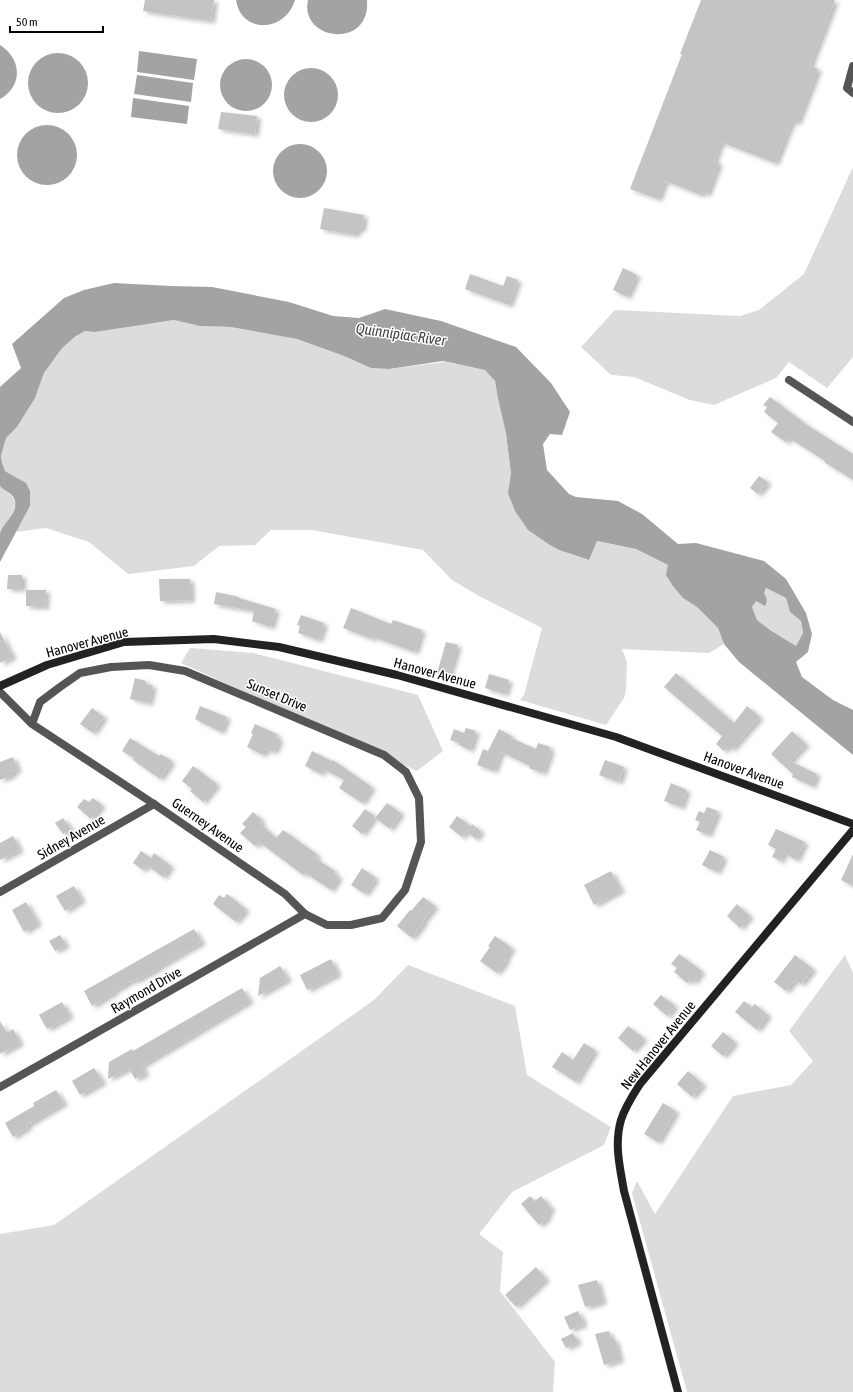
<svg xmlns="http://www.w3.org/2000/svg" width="853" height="1392" font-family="'Asap Condensed',sans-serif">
<defs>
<filter id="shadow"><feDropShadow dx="4" dy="2.5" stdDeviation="2" flood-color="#0004"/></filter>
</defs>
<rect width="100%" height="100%" fill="#fff"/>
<g fill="#dcdcdc">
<polygon points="853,167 853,357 827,388 789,362 776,378 714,405 690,400 634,377 611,375 581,347 615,310 740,316 759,310 804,274"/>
<polygon points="174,320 200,326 231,327 297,339 344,356 371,368 389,369 445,362 486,370 495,381 498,399 506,433 511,474 550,545 559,550 588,560 596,541 636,549 668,565 684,598 697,607 718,628 724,644 709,653 622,649 627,662 626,690 624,698 606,725 520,700 524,695 542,628 479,596 452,580 423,550 312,530 271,530 255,545 219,546 194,566 128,574 89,542 46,528 16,532 30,506 18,478 5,471 1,456 6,438 17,427 35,398 44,373 62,348 76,336 85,331 95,332"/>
<path d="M0 486C4 491 9 492 12 496 21 509 6 523 0 534Z"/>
<polygon points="766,588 786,598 790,612 801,621 803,633 796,646 770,630 757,620 752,607 755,601 764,605 767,599 764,593"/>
<polygon points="190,648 253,653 418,695 443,751 417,771 181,663"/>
<polygon points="845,955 853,973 853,1392 687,1392 632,1193 637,1181 655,1214 733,1096 791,1085 813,1061 789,1031"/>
<polygon points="408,965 515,1006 527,1075 611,1127 604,1145 512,1192 479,1234 503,1252 500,1291 555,1362 553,1392 0,1392 0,1234 54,1225 374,1000"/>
</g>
<g fill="#a3a3a3" fill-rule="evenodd">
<path d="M236 0H295C285 33 241 34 236 0Z"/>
<path d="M308 0H367C371 50 299 41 308 0Z"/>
<path d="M0 45C22 59 23 86 0 99Z"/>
<polygon points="139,51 197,59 194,80 137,72"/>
<circle cx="58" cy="83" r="30"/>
<circle cx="246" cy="85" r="26"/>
<circle cx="311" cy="95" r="27"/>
<polygon points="137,75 193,83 191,102 134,94"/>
<polygon points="133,98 189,106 187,124 131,117"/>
<circle cx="47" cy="155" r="30"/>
<circle cx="300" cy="171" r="27"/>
<path d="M114 283 171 286 212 287 289 302 333 316 359 318 385 309 441 321 516 347 551 383 570 412 562 435 550 434 543 444 547 470 569 494 576 497 618 501 642 514 678 544 696 543 764 561 786 579 806 613 812 634 808 652 796 662 802 677 833 700 853 710V755L739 662 724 644 718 628 697 607 683 598 673 586 666 575 668 565 636 549 597 541 589 560 559 550 550 545 528 530 515 511 508 493 511 474 506 433 498 399 495 381 485 370 443 361 389 369 371 368 344 356 297 339 231 327 200 326 174 320 95 332 85 331 76 336 62 348 44 373 35 398 17 427 6 438 1 456 2 462 5 471 26 483 30 491V506L0 562C0 554 0 542 0 534 3 521 20 514 14 498 11 492 4 491 0 486V387L21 368 12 344 64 298 84 290ZM766 588 786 598 790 612 801 621 803 633 796 646 770 630 757 620 752 607 756 601 765 606C768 601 767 598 764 593Z"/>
</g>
<g fill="#c4c4c4" filter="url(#shadow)">
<polygon points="145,0 214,0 211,21 143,11"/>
<polygon points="701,0 835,0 810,65 818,69 797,123 792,121 775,163 721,142 714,161 719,163 707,194 702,192 701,195 665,181 658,199 630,189 682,54 680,54"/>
<polygon points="221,112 257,116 255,134 218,129"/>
<polygon points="324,208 364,215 362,228 356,232 356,235 320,229"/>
<polygon points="623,268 637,275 627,297 613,290"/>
<polygon points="470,274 503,286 507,276 518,280 509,305 465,289"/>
<polygon points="770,397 807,425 853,454 853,480 824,462 825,461 789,438 786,442 771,432 778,423 764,412 767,407 763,405"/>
<polygon points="759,476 768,482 758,494 750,488"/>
<polygon points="8,575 22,575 22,589 7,589"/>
<polygon points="159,579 190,579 191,600 160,601"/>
<polygon points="26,590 46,590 45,607 26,606"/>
<polygon points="216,592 239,597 239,598 276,609 271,627 252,621 254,611 214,604"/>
<polygon points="351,608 391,624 393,620 422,630 415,652 373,637 372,639 343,628"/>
<polygon points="301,615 324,623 319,640 298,633 300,626 297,625"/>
<polygon points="0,632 13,657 0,663"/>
<polygon points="446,642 458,645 448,677 437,673"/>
<polygon points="676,673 734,723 747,706 760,717 732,749 728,746 724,751 716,744 722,736 664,687"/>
<polygon points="489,674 509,680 505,694 485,688"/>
<polygon points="135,678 146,681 145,684 153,685 149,703 130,699"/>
<polygon points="200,706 227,717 221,732 195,719"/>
<polygon points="92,708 104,717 93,733 80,724"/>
<polygon points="255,724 277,734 276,737 280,739 274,752 266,749 263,755 247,747 253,734 251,733"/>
<polygon points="466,728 476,731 470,750 459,745 460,743 450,740 454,729 464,733"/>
<polygon points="499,729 512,736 511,738 536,749 538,743 550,747 549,750 551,750 543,773 529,768 530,766 501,752 494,771 477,765 483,749 488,751"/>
<polygon points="792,731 806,744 790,761 817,774 812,786 792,777 793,774 771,754"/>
<polygon points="130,738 159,756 161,754 172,761 160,779 133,760 134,758 122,751"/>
<polygon points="312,751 332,761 333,760 372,787 362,803 339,788 344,780 323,769 321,774 305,766"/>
<polygon points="13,757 18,770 12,772 13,775 0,780 0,762"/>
<polygon points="605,760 624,767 619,782 599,775"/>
<polygon points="193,766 217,784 203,802 190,791 192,789 182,781"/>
<polygon points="671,783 687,790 681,807 664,801"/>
<polygon points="93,798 102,805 91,819 77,807 84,799 89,802"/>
<polygon points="387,803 401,813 390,829 375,818"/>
<polygon points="707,807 718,811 708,835 696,830 700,822 695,820 699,811 704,813"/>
<polygon points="365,809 375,816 362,834 352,826"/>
<polygon points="253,812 262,820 260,823 276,838 283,830 318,855 315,858 335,871 334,873 339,877 331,890 305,873 303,875 259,842 255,846 240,833 246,827 242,824"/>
<polygon points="457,816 471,826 472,824 481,831 476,839 467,832 469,828 462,837 449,827"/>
<polygon points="63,818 71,829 63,834 55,823"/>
<polygon points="776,829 805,842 796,860 784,853 781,861 772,857 776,849 768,845"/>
<polygon points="13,836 20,850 0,860 0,843"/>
<polygon points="710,850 724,857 717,872 702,865"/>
<polygon points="141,851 151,858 154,853 171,866 163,877 147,865 143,870 133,863"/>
<polygon points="853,854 853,886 841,880"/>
<polygon points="362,868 376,878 365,894 351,885"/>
<polygon points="611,871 621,890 594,905 584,885"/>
<polygon points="74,886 82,900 65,911 56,896"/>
<polygon points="227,894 246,909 236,922 213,904 219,895 224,898"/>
<polygon points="423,897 435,906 423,921 424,922 412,938 397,926 410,910 411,911"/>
<polygon points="26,902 38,923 24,932 12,910"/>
<polygon points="737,904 750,916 740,928 727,916"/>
<polygon points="194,929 202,942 157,968 157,969 135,981 133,980 114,991 115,992 92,1006 84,991"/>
<polygon points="60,935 66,945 55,951 49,941"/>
<polygon points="495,936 512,948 505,958 507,959 497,973 480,961 490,947 488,946"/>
<polygon points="679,954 702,971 694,982 690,979 687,983 674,972 677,968 671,964"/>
<polygon points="795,955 813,969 801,984 795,980 786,991 774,982"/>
<polygon points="331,959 338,974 307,990 300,975"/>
<polygon points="280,966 288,979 258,996 260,978"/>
<polygon points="242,988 250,1001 141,1066 146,1073 135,1079 129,1068 108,1079 109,1062 132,1049 133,1051"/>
<polygon points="661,995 675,1006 667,1016 653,1004"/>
<polygon points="744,1001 752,1007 755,1004 768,1015 757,1030 735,1012"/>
<polygon points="62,1002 70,1016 47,1029 39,1015"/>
<polygon points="0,1021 7,1033 13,1029 20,1043 0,1054"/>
<polygon points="628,1026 644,1038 633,1051 618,1038"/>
<polygon points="723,1032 735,1042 723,1056 711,1046"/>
<polygon points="584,1043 595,1050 576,1082 552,1067 562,1052 573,1060"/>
<polygon points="94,1068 103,1082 80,1095 72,1081"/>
<polygon points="688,1071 703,1084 692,1097 677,1084"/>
<polygon points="56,1090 64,1103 27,1125 28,1127 13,1137 5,1123 34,1106 33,1103"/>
<polygon points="663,1103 676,1111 658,1142 644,1134"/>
<polygon points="530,1196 535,1201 541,1196 552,1209 546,1214 549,1216 539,1225 521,1204"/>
<polygon points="536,1267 546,1279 516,1307 505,1295"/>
<polygon points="597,1280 603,1302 585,1307 578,1285"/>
<polygon points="578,1311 584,1324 570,1330 564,1317"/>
<polygon points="609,1331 611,1339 615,1339 620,1360 604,1365 595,1334"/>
<polygon points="573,1333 578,1342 566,1348 561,1339"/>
</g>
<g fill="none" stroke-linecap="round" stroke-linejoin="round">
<g stroke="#555" stroke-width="8">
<polyline points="853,66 847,88 853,93"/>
<polyline points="789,380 853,422"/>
<polyline points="0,692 32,724 154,804 285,894 305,914 327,925 351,925 382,918 405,890 421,842 419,798 406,772 384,755 185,671 149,665 111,667 80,673 60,687 40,702 32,724"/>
<polyline points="0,892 154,804"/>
<polyline points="0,1087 80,1042 305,914"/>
</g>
<g stroke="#222" stroke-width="8">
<polyline points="0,686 47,665 124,642 214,639 279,647 397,675 616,737 853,824"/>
<path d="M678 1392 624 1191C620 1168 614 1144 621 1120 625 1107 633 1095 640 1084L853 830"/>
</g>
</g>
<g text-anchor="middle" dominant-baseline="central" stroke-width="3" stroke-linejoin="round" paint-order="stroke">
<g font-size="14" fill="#000" stroke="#fff">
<text transform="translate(87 642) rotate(-15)">Hanover Avenue</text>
<text transform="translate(435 673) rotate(15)">Hanover Avenue</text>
<text transform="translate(277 695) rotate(23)">Sunset Drive</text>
<text transform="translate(744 770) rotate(20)">Hanover Avenue</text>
<text transform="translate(208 825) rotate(35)">Guerney Avenue</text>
<text transform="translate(71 837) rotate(-30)">Sidney Avenue</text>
<text transform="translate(146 990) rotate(-30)">Raymond Drive</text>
<text transform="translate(658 1045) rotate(-51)">New Hanover Avenue</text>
</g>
<g font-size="15" font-style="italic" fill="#444" stroke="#fff">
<text transform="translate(401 334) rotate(8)">Quinnipiac River</text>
</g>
</g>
<path d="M10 26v6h93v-6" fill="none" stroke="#000000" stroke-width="2"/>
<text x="16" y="26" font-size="12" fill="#000000" stroke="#ffffff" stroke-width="3" paint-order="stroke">50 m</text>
</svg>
